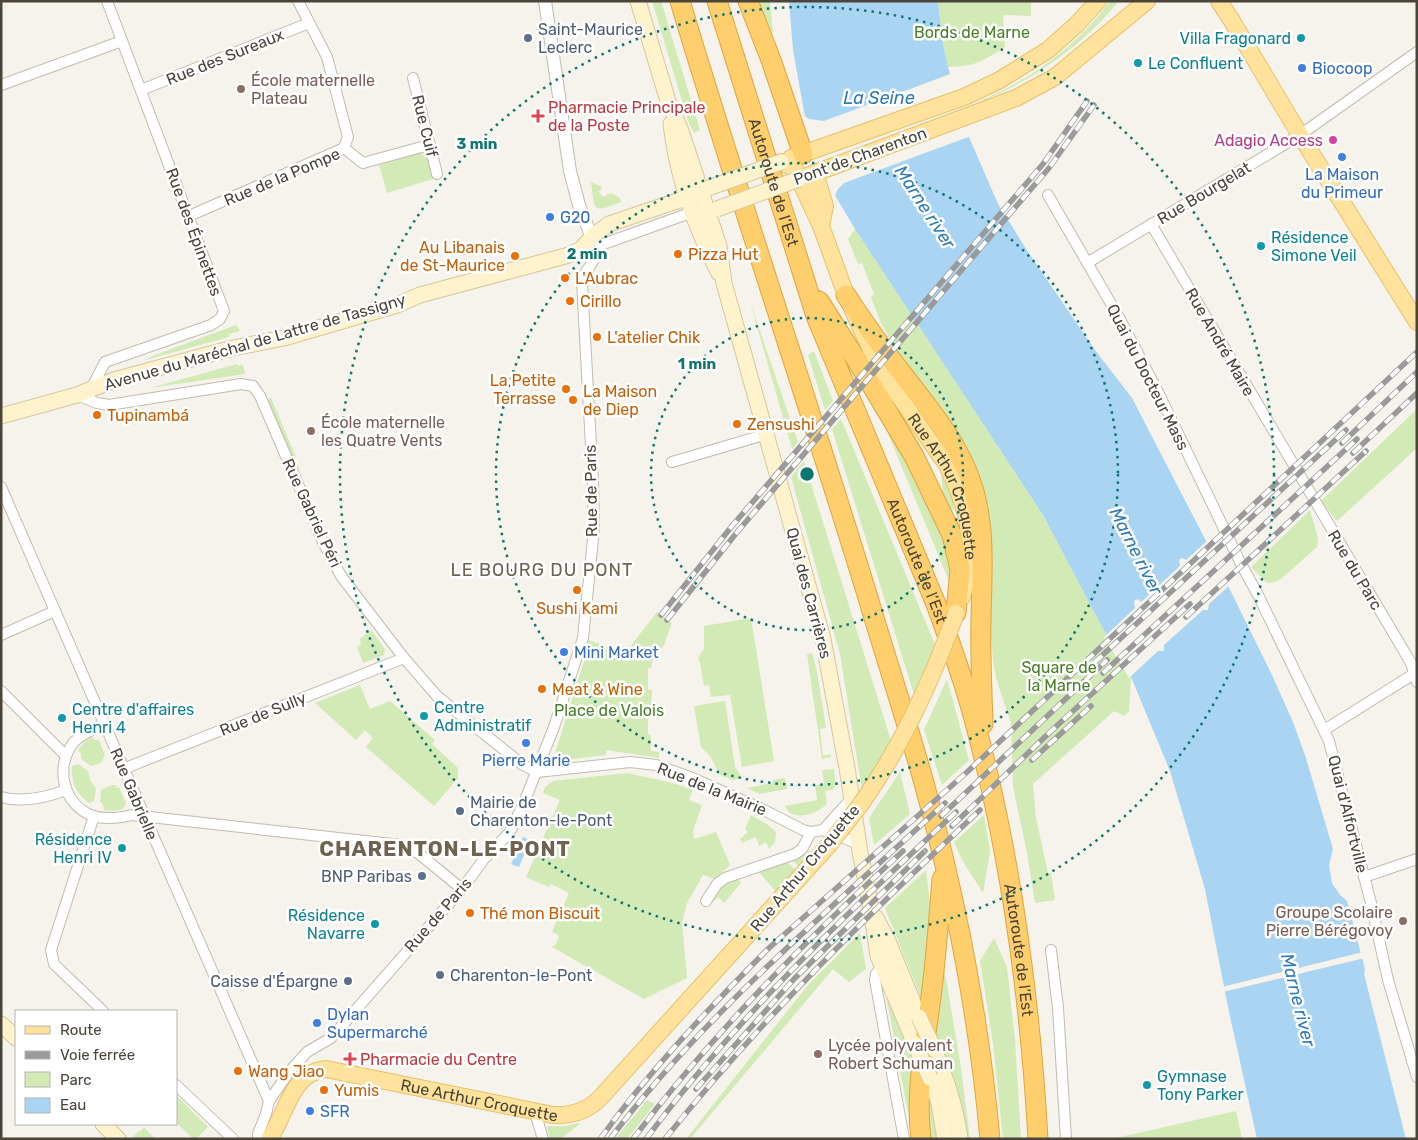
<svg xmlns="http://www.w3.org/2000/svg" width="1418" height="1140" font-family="Rubik,sans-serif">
<rect width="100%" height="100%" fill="#f6f3ec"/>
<g fill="#d2eab5">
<polygon points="652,1 661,1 700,130 694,133 689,124"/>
<polygon points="757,1 770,1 773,33 765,22"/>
<path d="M938 1H1031V16L1003 15 1005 47C981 62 977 66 948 67L942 40Z"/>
<path d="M1110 1H1119C1083 45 1035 79 983 101L982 100C1033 78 1077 46 1110 1Z"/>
<polygon points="420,153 427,157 433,179 387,193 379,165"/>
<path d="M591 182 602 187 599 192 603 197 611 193 620 198 621 202C591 214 595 211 591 182Z"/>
<polygon points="855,229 1043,515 1102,627 1131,677 1129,711 1124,716 1114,711 1033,784 1036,818 1048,873 1051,873 1055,900 1035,903 1027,853 1013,787 1011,723 996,678 993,661 990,621 992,573 991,527 986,501 973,463 951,423 902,359 881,323 871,297 874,294 862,263 858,264 848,239"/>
<polygon points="750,302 798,442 792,449"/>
<polygon points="236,325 240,331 229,334 229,337 142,361 155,355"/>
<polygon points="814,351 833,401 825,410 808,355"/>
<polygon points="237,364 238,366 243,365 245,374 150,388"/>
<polygon points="271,398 296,457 295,458 300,470 295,468 268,399"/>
<polygon points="875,402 952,547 954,593"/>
<polygon points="1417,409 1417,448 1337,521 1321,501"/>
<polygon points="841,419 936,647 915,698 832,429"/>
<polygon points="804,461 892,744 862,790 840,654 791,477"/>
<polygon points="941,474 956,504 952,512 944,506"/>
<polygon points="1310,510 1318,538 1317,547 1281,579 1275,582 1267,583 1251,567"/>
<polygon points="657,612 672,623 664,645 652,662 651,668 648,668 648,690 652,690 651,713 648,713 648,734 651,735 651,751 659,752 659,758 606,750 606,755 564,760 555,753 587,652 588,640 600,644 601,647 630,647"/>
<polygon points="751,618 774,761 742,767 730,695 711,697 709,685 704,686 700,662 698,659 704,648 704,626"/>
<polygon points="371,630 385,649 384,655 363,663 357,647 361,644 360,639"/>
<polygon points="812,653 817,671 826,728 820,729 823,756 831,754 831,757 822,759 807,654"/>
<polygon points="947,679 969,760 942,785 924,730"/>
<polygon points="360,685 370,709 390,701 435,740 432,744 456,766 458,769 458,778 434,806 366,747 373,738 365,730 356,740 315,703"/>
<polygon points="725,701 735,767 742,778 733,780 720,775 710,756 701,747 694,706"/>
<polygon points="92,737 95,740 99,740 105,755 101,763 91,766 81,759 81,754 78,750 84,743"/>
<path d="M78 764 88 771 90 780 96 789 94 801 89 803C76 794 71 782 72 766Z"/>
<path d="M834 769 836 785 832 790 825 791 827 803C819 814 791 823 785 806L817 800 815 785 824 784 822 770Z"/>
<polygon points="900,772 910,814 874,845 869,818"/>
<polygon points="627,773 673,783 693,790 689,800 702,805 693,831 694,839 716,832 730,865 715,879 703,875 687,903 682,923 687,978 644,999 552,947 556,944 559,937 557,934 552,932 569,893 551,884 549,887 526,877 560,800 543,793 545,787 553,781"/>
<polygon points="785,778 787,789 759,794 747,788 773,783 773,780"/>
<polygon points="112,785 116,785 117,788 119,787 126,803 123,809 113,811 104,810 103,804 100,802 101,790"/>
<polygon points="751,815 768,825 776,832 775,842 769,849 766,842 759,846 756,837 742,843 740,839 748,832 745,829"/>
<polygon points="984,815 990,851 983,893 962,860 954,842"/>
<polygon points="810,850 813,854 800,868 792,860 801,856"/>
<polygon points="786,863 789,864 797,871 777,893 758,871"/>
<polygon points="926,870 933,928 925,1008 885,908"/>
<path d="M737 877 741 883 724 903 718 897 710 904C717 891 723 882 737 877Z"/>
<polygon points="860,933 866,969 849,982 833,969 690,1139 686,1139 808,985"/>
<polygon points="994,938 1007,967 1015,1040 1021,1139 1003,1139 993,1043 980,961"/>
<polygon points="941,966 945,972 961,1068 970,1139 965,1139 961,1104 936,1034"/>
<polygon points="883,980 917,1059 913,1139"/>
<polygon points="929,1088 940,1139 926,1139"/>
<polygon points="176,1095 208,1127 196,1139 193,1139 176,1122"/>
<polygon points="647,1100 655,1104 627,1139 616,1138"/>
<polygon points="1236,1111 1242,1139 1111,1139"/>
<polygon points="579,1123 580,1124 560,1139 550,1139 547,1128 548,1126 565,1126"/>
<polygon points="144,1127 155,1139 131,1139 139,1131 140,1132"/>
</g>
<g fill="#a9d4f2">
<polygon points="789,1 938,1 942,40 948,67 969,137 998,204 1028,252 1095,350 1132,398 1204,537 1272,675 1293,722 1305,755 1333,849 1329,865 1332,883 1340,895 1347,901 1365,969 1364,974 1406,1139 1257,1139 1228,1007 1205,889 1170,771 1131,677 1102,627 1043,515 855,229 836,197 805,117 793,50"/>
<polygon points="523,837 530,840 519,867 511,864"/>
</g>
<g fill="#f6f3ec">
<polygon points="953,73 971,136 844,183 838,189 834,197 835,200 802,114 809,119 824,121"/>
<polygon points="1208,540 1230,585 1209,604 1208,610 1203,610 1164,645 1164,651 1158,651 1129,678 1104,637 1135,608 1134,601 1138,599 1141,602 1180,566 1179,560 1182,558 1186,560"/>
<polygon points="1363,952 1365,958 1223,992 1222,987"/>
</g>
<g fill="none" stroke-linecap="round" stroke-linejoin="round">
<g stroke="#c2bbae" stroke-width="12">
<g id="minor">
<polyline points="298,1 327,57 348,137 344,148"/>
<polyline points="413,78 437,174"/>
<polyline points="1,85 122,41"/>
<polyline points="141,90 309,23"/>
<polyline points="1048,195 1121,321 1160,396 1241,564 1258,595 1329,741 1371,903 1388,980 1417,1077"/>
<polyline points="189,216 344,148 363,163 429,145"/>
<polyline points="1151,224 1411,663 1417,682"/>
<polyline points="595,247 693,212"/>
<polyline points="1087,263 1300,135 1417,52"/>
<polyline points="91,389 105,362 211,325 220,319 224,311 107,1"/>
<polyline points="77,395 97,403 109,405 241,384 253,386 260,396 323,542 341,576 404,658 437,696 523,765 537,772"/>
<polyline points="672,462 767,434"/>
<polyline points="1,487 269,1101"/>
<polyline points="1,635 55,611"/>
<polyline points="1,691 66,756"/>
<path d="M104 724C93 729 82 734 74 742 54 767 63 805 93 816 106 820 119 818 132 815L401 845 418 853 462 889"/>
<polyline points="1324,730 1417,672"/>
<polyline points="123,769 404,658"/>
<polyline points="537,772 630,762 656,765 690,777 760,808 803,830 811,832 823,830 859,844"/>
<path d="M1 797C23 803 45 798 66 790"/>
<polyline points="94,816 51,950 54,964 103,1011"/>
<polyline points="823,830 851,799"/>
<polyline points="1364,877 1417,859"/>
<polyline points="706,901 717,884 725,878 795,854 802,849 811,832"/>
<polyline points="1051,950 1058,1008 1066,1139"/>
<polyline points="882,966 876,974 875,980 904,1139"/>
<polyline points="176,1085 233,1139"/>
<polyline points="535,1112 543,1139"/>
<path d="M258 1139V1134L266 1114 269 1101 289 1072 307 1052 331 1038 462 889 484 859 510 832 525 800 554 727 583 638 594 529 593 482 582 282C587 261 601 266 592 238"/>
</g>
</g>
<g stroke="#c2bbae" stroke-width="14">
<polyline id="tertiary" points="545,1 570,171 579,205 592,238"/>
</g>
<g stroke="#d6c79b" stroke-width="17">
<g id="secondary">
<polyline points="638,1 668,101 681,131 719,246 724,283 823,639 847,768 860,852 871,908 878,956 915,1044"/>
<path d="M671 124C677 175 695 227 719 273"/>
<polyline points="1,416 77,395 114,380 184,361 233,348 284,338 397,305 420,295 569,255 581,249 594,235 609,224 677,201 709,188"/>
<polyline points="876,918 888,941 919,1017"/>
<polyline points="1,1024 16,1038"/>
<path d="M934 1049C946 1079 956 1107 960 1139"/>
<polyline points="930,1078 939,1104 945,1139"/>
<polyline points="103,1124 118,1139"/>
</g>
</g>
<g stroke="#e6c16a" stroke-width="18">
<g id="primary">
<polyline points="1219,1 1232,21 1300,135 1417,322"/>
<polyline points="791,158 964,97 998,81 1048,50 1076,25 1098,1"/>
<path id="s1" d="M781 162 794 168 821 226 846 295 870 348 891 385 947 465 958 490 967 517 971 554 970 570 962 597"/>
<polyline points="815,173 825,206 821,226"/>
<polyline points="799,179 1016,98 1055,77 1147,1"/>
<path id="s2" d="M269 1139C287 1114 290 1073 326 1069L553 1115C572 1116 588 1111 601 1097L828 846"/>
</g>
</g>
<g stroke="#e0a43c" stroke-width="21">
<g id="motorway">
<path d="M680 1C740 202 808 401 869 601 887 662 907 722 924 783 956 899 979 1018 990 1139"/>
<path id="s3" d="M717 1 816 316 936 604C950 642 964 680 974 719 1011 856 1030 997 1038 1139"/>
<polyline points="748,1 771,60 803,154"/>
<path d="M846 295C865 325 886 353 908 381 929 409 952 436 966 469 987 517 982 568 981 618 980 654 982 689 983 724"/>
<polyline points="819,301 859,364 914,456 952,535 960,569 956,613"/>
<path d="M921 1139C915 1092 925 1044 931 997 936 958 939 918 942 879"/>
</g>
</g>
<use href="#minor" stroke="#fff" stroke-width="10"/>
<use href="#tertiary" stroke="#fff" stroke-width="12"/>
<use href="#secondary" stroke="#fff3cd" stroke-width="15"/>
<use href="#primary" stroke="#ffe39c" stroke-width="16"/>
<use href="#motorway" stroke="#ffcf6e" stroke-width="19"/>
<g stroke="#9a9a9a" stroke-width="5.5">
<g id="rail">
<polyline points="1342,443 1417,372"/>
<polyline points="1353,453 1417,393"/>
<polyline points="661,615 732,526 1043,164 1087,101"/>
<polyline points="1186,617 1366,451"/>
<polyline points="667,620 738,531 1049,168 1094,105"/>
<polyline points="1094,663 1346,430"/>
<polyline points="1103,673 1357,439"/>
<polyline points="1032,760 1091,706"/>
<polyline points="941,816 1107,660"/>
<polyline points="952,826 1049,733 1190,604"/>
<polyline points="696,1089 794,979 925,851"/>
<path d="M600 1139C650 1070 709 1008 769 948L966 773 1417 352"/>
<path d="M610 1139C706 1012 829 911 945 803"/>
<path d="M633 1139C712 1034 806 940 903 851"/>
<path d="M646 1139C736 1018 846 914 956 812"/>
<path d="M665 1139C760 1020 869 914 980 810"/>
</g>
</g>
<use href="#rail" stroke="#fff" stroke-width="4" stroke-dasharray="11" stroke-linecap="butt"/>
<g stroke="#d6c79b" stroke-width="17" stroke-linecap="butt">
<g id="secondary-bridge">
<polyline points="711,187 781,162"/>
<polyline points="717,209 799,179"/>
<polyline points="919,1017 934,1049"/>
<polyline points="915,1044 930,1078"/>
</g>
</g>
<g stroke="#e6c16a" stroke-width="18" stroke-linecap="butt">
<path id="primary-bridge" d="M828 846C839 832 850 818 861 804 902 746 932 680 956 613"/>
</g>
<use href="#secondary-bridge" stroke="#fff3cd" stroke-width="15"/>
<use href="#primary-bridge" stroke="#ffe39c" stroke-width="16"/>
</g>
<g fill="none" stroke="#0f766e" stroke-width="2.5" stroke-dasharray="2.5 5">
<circle cx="807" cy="474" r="156"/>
<circle cx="807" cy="474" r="311"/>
<circle cx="807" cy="474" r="467"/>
</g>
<g fill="#5c6f8a" stroke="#fff" stroke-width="2">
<circle cx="528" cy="38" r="5"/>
<circle cx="460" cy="811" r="5"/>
<circle cx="422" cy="876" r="5"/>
<circle cx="440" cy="975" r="5"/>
<circle cx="348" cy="981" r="5"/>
</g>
<g fill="#0f9aa8" stroke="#fff" stroke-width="2">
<circle cx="1301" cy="38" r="5"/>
<circle cx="1138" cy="63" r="5"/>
<circle cx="1261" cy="246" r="5"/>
<circle cx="424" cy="716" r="5"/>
<circle cx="62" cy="718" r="5"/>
<circle cx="122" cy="848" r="5"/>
<circle cx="375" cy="924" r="5"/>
<circle cx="1147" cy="1085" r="5"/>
</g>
<g fill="#3f7fe0" stroke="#fff" stroke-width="2">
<circle cx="1302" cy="68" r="5"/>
<circle cx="1342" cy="157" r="5"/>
<circle cx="550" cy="217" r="5"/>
<circle cx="564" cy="652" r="5"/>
<circle cx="526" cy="743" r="5"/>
<circle cx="317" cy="1023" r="5"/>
<circle cx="310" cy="1111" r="5"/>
</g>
<g fill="#8d6e63" stroke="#fff" stroke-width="2">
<circle cx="241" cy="89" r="5"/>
<circle cx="311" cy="431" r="5"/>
<circle cx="1403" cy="921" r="5"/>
<circle cx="818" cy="1054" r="5"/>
</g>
<g fill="#e0444e" stroke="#fff" stroke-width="2">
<path d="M535.5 108.5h5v5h5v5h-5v5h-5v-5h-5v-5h5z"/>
<path d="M347.5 1051.5h5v5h5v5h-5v5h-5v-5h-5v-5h5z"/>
</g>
<circle fill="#d1479c" stroke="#fff" stroke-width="2" cx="1333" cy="140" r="5"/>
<g fill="#e8710a" stroke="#fff" stroke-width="2">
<circle cx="678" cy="254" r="5"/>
<circle cx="515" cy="256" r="5"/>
<circle cx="565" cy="278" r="5"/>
<circle cx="570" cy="301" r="5"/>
<circle cx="597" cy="337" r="5"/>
<circle cx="566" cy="389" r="5"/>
<circle cx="573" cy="400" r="5"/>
<circle cx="97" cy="415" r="5"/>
<circle cx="737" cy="424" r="5"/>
<circle cx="577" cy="590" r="5"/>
<circle cx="542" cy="689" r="5"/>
<circle cx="470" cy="913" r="5"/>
<circle cx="238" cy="1071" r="5"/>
<circle cx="324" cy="1090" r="5"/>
</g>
<g text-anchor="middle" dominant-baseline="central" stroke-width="5" stroke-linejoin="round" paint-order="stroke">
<g font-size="16" fill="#4e5e75" stroke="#fff" text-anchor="start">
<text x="538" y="29">Saint-Maurice<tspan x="538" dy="18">Leclerc</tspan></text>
<text x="470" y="802">Mairie de<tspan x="470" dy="18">Charenton-le-Pont</tspan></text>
<text x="412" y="876" text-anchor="end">BNP Paribas</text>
<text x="450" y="975">Charenton-le-Pont</text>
<text x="338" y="981" text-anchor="end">Caisse d'Épargne</text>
</g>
<g font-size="16" fill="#4a7f2a" stroke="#fff">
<text x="972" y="32">Bords de Marne</text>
<text x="1059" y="667">Square de<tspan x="1059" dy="18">la Marne</tspan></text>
<text x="609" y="710">Place de Valois</text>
</g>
<g font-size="16" fill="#0d838f" stroke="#fff" text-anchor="start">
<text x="1291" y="38" text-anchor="end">Villa Fragonard</text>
<text x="1148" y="63">Le Confluent</text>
<text x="1271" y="237">Résidence<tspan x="1271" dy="18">Simone Veil</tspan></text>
<text x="434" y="707">Centre<tspan x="434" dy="18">Administratif</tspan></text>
<text x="72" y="709">Centre d'affaires<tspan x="72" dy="18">Henri 4</tspan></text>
<text x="112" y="839" text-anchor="end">Résidence<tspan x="112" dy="18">Henri IV</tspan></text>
<text x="365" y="915" text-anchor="end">Résidence<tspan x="365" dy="18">Navarre</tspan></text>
<text x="1157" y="1076">Gymnase<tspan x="1157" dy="18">Tony Parker</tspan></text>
</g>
<g font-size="16" fill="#4b4439" stroke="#fff">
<text transform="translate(225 57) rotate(-22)">Rue des Sureaux</text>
<text transform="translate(425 126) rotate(76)">Rue Cuif</text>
<text transform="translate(860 156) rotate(-20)">Pont de Charenton</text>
<text transform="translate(282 177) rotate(-23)">Rue de la Pompe</text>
<text stroke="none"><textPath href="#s3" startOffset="190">Autoroute de l’Est</textPath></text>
<text transform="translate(1204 193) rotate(-31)">Rue Bourgelat</text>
<text transform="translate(194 232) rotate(70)">Rue des Épinettes</text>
<text transform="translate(255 342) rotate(-16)">Avenue du Maréchal de Lattre de Tassigny</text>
<text transform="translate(1220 342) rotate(60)">Rue André Maire</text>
<text transform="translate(1148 377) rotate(63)">Quai du Docteur Mass</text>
<text stroke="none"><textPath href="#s1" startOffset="369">Rue Arthur Croquette</textPath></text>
<text transform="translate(591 491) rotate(-91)">Rue de Paris</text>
<text transform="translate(312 513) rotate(65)">Rue Gabriel Péri</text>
<text stroke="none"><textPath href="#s3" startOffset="595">Autoroute de l’Est</textPath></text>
<text transform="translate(1355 570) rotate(59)">Rue du Parc</text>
<text transform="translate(809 593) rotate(75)">Quai des Carrières</text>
<text transform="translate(263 714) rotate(-22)">Rue de Sully</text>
<text transform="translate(712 789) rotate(22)">Rue de la Mairie</text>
<text transform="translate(134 794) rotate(67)">Rue Gabrielle</text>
<text transform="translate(1348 814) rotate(76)">Quai d'Alfortville</text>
<text transform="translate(805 868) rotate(-50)">Rue Arthur Croquette</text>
<text transform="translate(438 915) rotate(-49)">Rue de Paris</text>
<text stroke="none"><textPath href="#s3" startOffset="999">Autoroute de l’Est</textPath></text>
<text stroke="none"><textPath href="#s2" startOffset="251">Rue Arthur Croquette</textPath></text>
</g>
<g font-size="16" fill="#366cbe" stroke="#fff" text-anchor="start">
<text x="1312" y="68">Biocoop</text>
<text x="1342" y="174" text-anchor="middle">La Maison<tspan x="1342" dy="18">du Primeur</tspan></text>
<text x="560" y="217">G20</text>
<text x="574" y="652">Mini Market</text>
<text x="526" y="760" text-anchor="middle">Pierre Marie</text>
<text x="327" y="1014">Dylan<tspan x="327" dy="18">Supermarché</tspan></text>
<text x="320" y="1111">SFR</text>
</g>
<g font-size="16" fill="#785e54" stroke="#fff" text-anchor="start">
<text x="251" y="80">École maternelle<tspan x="251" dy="18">Plateau</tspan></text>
<text x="321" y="422">École maternelle<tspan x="321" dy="18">les Quatre Vents</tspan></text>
<text x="1393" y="912" text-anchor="end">Groupe Scolaire<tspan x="1393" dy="18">Pierre Bérégovoy</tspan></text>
<text x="828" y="1045">Lycée polyvalent<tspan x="828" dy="18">Robert Schuman</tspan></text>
</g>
<g font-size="16" fill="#be3a42" stroke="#fff" text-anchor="start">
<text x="548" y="107">Pharmacie Principale<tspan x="548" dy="18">de la Poste</tspan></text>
<text x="360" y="1059">Pharmacie du Centre</text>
</g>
<g font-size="16" fill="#b23c85" stroke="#fff" text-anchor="end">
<text x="1323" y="140">Adagio Access</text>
</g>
<g font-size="16" fill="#c56008" stroke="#fff" text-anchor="start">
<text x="505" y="247" text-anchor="end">Au Libanais<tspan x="505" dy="18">de St-Maurice</tspan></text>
<text x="688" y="254">Pizza Hut</text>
<text x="575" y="278">L'Aubrac</text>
<text x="580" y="301">Cirillo</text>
<text x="607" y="337">L'atelier Chik</text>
<text x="556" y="380" text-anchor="end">La Petite<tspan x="556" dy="18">Terrasse</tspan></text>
<text x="583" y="391">La Maison<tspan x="583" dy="18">de Diep</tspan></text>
<text x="107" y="415">Tupinambá</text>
<text x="747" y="424">Zensushi</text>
<text x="577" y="608" text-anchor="middle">Sushi Kami</text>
<text x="552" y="689">Meat &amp; Wine</text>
<text x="480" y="913">Thé mon Biscuit</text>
<text x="248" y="1071">Wang Jiao</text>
<text x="334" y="1090">Yumis</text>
</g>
<g font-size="18" font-style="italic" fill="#2e7ab2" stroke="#fff">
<text x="879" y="98">La Seine</text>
<text transform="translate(925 207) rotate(57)">Marne river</text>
<text transform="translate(1136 551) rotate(63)">Marne river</text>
<text transform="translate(1298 1000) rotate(76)">Marne river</text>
</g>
<g font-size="18" letter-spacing="1" fill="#6e6250" stroke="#fff">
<text x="542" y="570">LE BOURG DU PONT</text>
</g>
<g font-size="21" font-weight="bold" letter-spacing="1" fill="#6e6250" stroke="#fff">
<text x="445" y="848">CHARENTON-LE-PONT</text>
</g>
</g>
<circle cx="807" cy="474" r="8" fill="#0f766e" stroke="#fff" stroke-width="2.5"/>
<g font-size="15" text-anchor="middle" font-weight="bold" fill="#0f766e" stroke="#fff" stroke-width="5" stroke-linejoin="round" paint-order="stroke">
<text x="477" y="149">3 min</text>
<text x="587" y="259">2 min</text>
<text x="697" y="369">1 min</text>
</g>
<rect width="1418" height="1140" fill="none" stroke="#4b4439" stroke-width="5"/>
<rect x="15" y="1010" width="162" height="115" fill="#ffffff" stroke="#b7b4b0"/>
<rect x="25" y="1026" width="25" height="8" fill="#ffe39c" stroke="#b7b4b0"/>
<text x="60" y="1035" font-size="15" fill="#4b4439">Route</text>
<rect x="25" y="1051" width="25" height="8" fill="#9a9a9a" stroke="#b7b4b0"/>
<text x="60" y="1060" font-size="15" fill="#4b4439">Voie ferrée</text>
<rect x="25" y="1072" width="25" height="15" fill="#d2eab5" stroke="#b7b4b0"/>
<text x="60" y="1085" font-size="15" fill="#4b4439">Parc</text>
<rect x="25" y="1098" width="25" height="15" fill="#a9d4f2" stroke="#b7b4b0"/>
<text x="60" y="1110" font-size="15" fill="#4b4439">Eau</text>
</svg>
